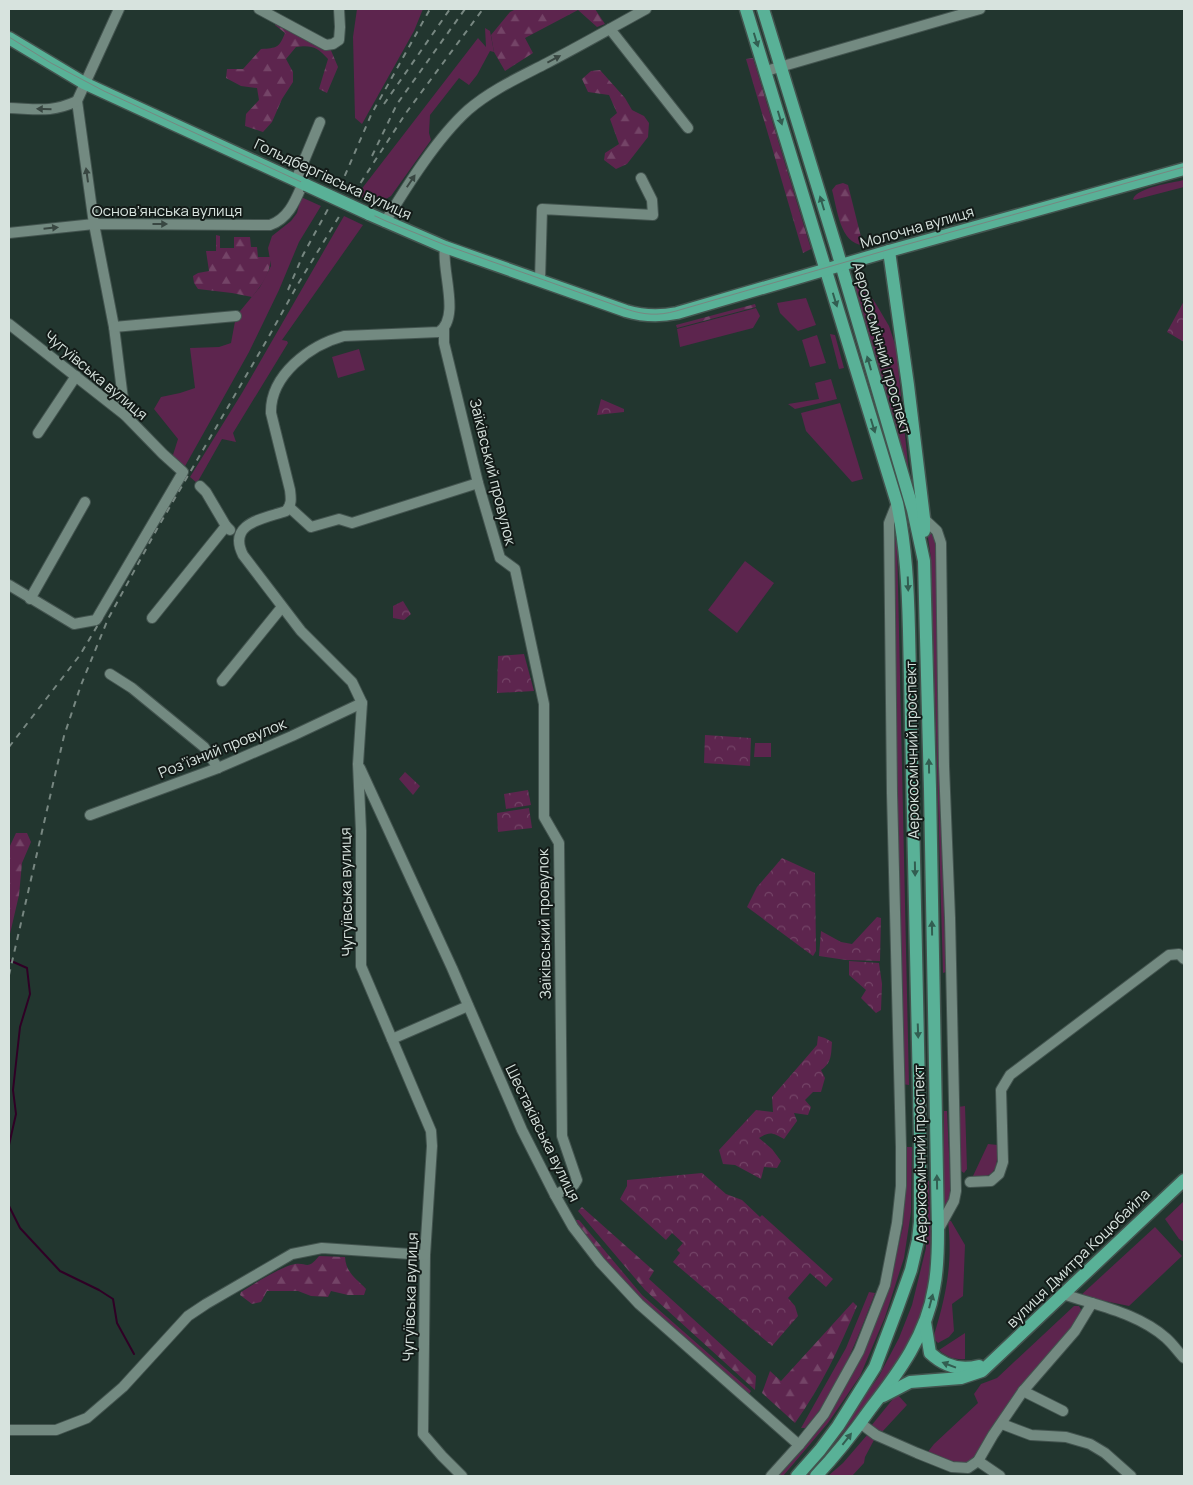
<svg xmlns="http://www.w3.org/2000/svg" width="1193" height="1485" font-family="Manrope,sans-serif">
<defs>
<pattern id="forest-firs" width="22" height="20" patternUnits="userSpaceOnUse" patternTransform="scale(1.25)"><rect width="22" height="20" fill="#5d254e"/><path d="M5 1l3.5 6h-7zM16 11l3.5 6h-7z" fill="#744467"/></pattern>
<pattern id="park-crowns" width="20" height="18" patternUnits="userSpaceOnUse" patternTransform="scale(1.25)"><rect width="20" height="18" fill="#5d254e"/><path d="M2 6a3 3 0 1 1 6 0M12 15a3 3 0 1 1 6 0" fill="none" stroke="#744467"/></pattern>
</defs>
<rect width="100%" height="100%" fill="#22362f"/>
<g fill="#5d254e">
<polygon points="357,9 423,9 414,31 362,124 355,118 353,37"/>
<path d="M485 28 490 31 494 52 490 51 477 75 469 85 459 78 430 115 429 133 431 140 391 196C377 205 372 201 357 195L478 38 486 47Z"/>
<path d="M1184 180V187L1134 200 1133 199C1138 187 1172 183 1184 180Z"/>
<polygon points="301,197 321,206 299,242 279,290 249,352 184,468 172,458 178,439 154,409 161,397 180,393 195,388 190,348 219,347 231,343 236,316 260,287 271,266 268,248 272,236 291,221 297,213"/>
<polygon points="344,216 363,225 282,340 287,341 288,343 233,433 236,442 222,439 197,483 190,477 242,393"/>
<polygon points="860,281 876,304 889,326 896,347 909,474 854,285"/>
<polygon points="806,298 816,325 798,331 780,313 777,303"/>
<polygon points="756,308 760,316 753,328 680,347 677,329"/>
<polygon points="830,334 835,335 844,368 839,369"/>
<polygon points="817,335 826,363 810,367 802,340"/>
<polygon points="359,349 365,370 338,378 332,357"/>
<polygon points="831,379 837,399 795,409 788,404 819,399 815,383"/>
<polygon points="840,403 863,479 852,482 806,431 801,413"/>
<polygon points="930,530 937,546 940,601 946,972 943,973 931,558 927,531"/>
<polygon points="893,533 897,540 909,1085 902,1084"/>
<polygon points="745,561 774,583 737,633 708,610"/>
<polygon points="755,743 771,743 771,757 754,757"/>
<polygon points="965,1106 967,1169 964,1173 961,1171 958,1107"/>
<polygon points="944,1111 947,1111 951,1196 944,1210"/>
<path d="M988 1144 998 1145C997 1164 998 1180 973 1176Z"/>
<polygon points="905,1147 912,1147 911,1212 904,1258 885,1317 860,1376 828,1423 783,1476 774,1476 826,1416 891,1278 903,1226 905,1188"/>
<polygon points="926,1181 929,1181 931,1237 929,1278 923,1310 911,1341 889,1376 808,1476 806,1476 829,1447 879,1376 899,1338 912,1305 926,1248"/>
<polygon points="1184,1201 1184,1242 1179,1239 1165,1219"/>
<path d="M948 1221H951L965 1245 963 1296 952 1304 954 1331 949 1337 938 1343 934 1339V1335C946 1296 953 1263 948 1221Z"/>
<polygon points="1155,1227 1182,1256 1129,1306 1080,1296"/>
<path d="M869 1292 875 1293C858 1337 837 1394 805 1428H801L846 1348Z"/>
<polygon points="1074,1306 1079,1306 1082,1311 1079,1319 975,1459 963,1464 949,1462 927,1453 934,1444 978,1403 974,1394 981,1384 997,1378"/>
<path d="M965 1333V1359C955 1360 947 1357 939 1350Z"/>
<polygon points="897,1394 907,1405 882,1432 871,1426"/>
<polygon points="868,1434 874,1440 865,1457 864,1463 852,1476 828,1476 843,1463"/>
</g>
<g fill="url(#forest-firs)">
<polygon points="516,9 595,9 605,24 597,27 578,10 525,38 533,53 505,71 494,52 491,35 510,12"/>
<path d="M278 19 327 41 338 67 327 93 319 89 328 59C317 47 312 45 296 47L286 59 293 72V82L282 99 272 122 263 132 245 126 246 114 259 100 257 88 241 86 226 78 227 69H243L261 49C277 48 279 48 285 33L275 25Z"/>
<polygon points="753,58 811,249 803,253 746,59"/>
<polygon points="600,70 625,98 632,110 644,116 649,123 648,137 627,164 616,169 604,160 605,153 619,144 610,119 617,113 609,95 588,92 582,79 591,71"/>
<path d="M843 183 848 185 863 245C840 244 837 208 832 190L836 185Z"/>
<path d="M216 235 220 236V248H234V237H250L251 247H257L258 257H270C272 272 261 286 252 297L232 293 198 289 194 283 193 276 198 273 209 271 206 251H216Z"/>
<polygon points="755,304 756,307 677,328 676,325"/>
<polygon points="16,833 27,833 31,842 22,863 19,895 9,938 9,848"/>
<polygon points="582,1207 654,1271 649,1279 756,1376 755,1390 645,1290 578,1211"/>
<polygon points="575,1220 579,1220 642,1295 751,1391 749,1394 641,1299 598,1254"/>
<path d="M319 1256 345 1257C346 1273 356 1278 366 1289L364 1295H348L331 1291 328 1297 311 1296 298 1291H267L261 1302 252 1304 240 1295 241 1292C252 1285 282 1266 295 1264 307 1262 307 1271 319 1256Z"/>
<path d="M853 1302 857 1306C840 1347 821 1387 795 1423L762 1393 770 1371 781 1381Z"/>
</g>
<g fill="url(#park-crowns)">
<polygon points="1184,301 1184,342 1167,332"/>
<polygon points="601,399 624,409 624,412 597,415"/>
<polygon points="403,601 411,614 404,620 393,618 393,606"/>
<polygon points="524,654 534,691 497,693 498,656"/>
<polygon points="705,735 751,738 750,766 704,763"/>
<polygon points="405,772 420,786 413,795 399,779"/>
<polygon points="528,790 531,805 506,809 504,794"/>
<polygon points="529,808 532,828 498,832 497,813"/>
<polygon points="782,858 815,873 816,951 813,956 747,907 757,887"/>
<polygon points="877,917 881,918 880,961 846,960 819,956 821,931 841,942 852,944"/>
<polygon points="849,961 879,963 882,984 881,1010 876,1013 861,998 866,990 849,975"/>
<path d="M818 1036 825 1038 832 1042C831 1054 832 1063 821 1070L825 1078 821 1092H813L805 1100 811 1107 808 1115 794 1113 797 1121 784 1139C773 1133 770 1131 759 1138L772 1149 781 1161 777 1168 764 1167 761 1179 735 1165 723 1164 719 1150 756 1110 773 1112 772 1097 817 1045Z"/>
<polygon points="702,1173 726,1194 742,1200 760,1217 762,1215 833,1279 826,1287 810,1273 788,1298 795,1306 798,1316 772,1346 673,1262 680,1253 677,1250 683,1243 672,1233 666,1240 620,1199 627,1186 627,1180"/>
</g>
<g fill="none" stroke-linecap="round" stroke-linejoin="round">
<g stroke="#2f0025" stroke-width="2">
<polyline points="9,960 27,968 30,994 20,1027 13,1090 16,1114 9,1145"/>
<polyline points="9,1206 20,1228 60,1271 99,1290 113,1299 117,1323 134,1354"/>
</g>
<g stroke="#43544f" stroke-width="12">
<g id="minor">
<polyline points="119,9 77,101 94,224 114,327 125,415"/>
<polyline points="259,9 326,45 333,44 339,40 340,27 339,9"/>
<polyline points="610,29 688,128"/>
<polyline points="766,71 980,9"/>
<path d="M9 108C37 109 51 113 77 101"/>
<polyline points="296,180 320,122"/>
<path d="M385 222C407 186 437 138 468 110 491 90 520 77 547 63 580 46 613 27 646 9"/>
<path d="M9 233 94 224 270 225C289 219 296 199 303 183"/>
<path d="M445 247C441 270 461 317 439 332L344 336C310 345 270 375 271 413L290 490C291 498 292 505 286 511 263 519 227 523 243 555L301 631 352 682 362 703 358 764 361 831V966L431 1131 432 1146 425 1255 423 1434 442 1456 462 1476"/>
<polyline points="540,280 542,209 653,215 652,200 641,178"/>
<polyline points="9,324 125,415 163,454 183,472 96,620 74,624 9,585"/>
<polyline points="114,327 236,316"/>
<polyline points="444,328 444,343 478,483 500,558 515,569 544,704 544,817 559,843 562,1136 577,1180 574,1185 555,1195"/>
<polyline points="38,433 76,376"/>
<polyline points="200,486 206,492 226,526 230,530"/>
<polyline points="289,507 311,527 339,519 352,523 478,483"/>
<polyline points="920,515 937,531 941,543 944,766 950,918 956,1191 954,1201 938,1230"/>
<polyline points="30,599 85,502"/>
<polyline points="152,618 226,526"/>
<polyline points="110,674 132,688 204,747 218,768"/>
<polyline points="222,681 282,607"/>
<polyline points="360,768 452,968 522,1130 555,1195 573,1227 600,1262 639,1304 799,1445"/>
<polyline points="90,815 218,768 292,736 362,703"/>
<polyline points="392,1039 468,1006"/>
<polyline points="970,1182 991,1181 999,1174 1003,1162 1001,1090 1010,1075 1169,955 1179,954 1184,959"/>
<path d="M1063 1294C1098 1306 1138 1313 1166 1338 1173 1344 1178 1352 1184 1358"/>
<polyline points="1023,1391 1075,1331 1092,1303"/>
<polyline points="860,1423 876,1435 917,1453 952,1467 968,1468 978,1461 993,1435 1023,1391 1063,1411"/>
<polyline points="1002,1424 1031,1435 1066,1437 1090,1444 1105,1453 1131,1476"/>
<polyline points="9,1430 56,1430 87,1418 123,1387 188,1316 206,1304 292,1254 322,1248 425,1255"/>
<polyline points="978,1461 1000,1476"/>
<polyline points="771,1476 799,1445 824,1414 859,1351 885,1285 897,1223 901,1186 901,1147 892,793 889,523 897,503"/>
</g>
</g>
<g stroke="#43544f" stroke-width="15">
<g id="major">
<path d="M746 9 897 503C906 546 908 588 909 631L920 1136V1222L918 1240 911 1270 897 1309 875 1367 838 1426 820 1450 797 1476"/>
<path d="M763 9 836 247 913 510 924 561 930 789 938 1231C938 1250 938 1269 934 1288 927 1334 899 1372 871 1408 854 1432 836 1455 816 1476"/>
<polyline points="9,38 84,83 306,185"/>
<path d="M369 214 445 247 626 311C643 316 658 317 677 313L889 251 1184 169"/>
<polyline points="889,251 908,385 924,518 924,531"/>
<path d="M925 1322 930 1353C944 1366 960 1371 979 1366"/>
<polyline points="883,1396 910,1382 961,1378 982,1371 1184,1180"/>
</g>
</g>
<use href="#minor" stroke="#738a81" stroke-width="10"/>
<use href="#major" stroke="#59b197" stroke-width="12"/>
<path stroke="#778781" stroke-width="1" d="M9 37 51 63 104 91 386 221 445 245 626 309C644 315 658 316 676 311L894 248 1184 167"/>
<g stroke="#778781" stroke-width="2" stroke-dasharray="6 6" stroke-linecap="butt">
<polyline points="384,104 450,9"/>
<polyline points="372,156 397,104 465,9"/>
<polyline points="340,187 371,115 430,9"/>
<polyline points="354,193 406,113 483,9"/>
<polyline points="288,290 303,255 328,209"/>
<polyline points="9,747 80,655 102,618"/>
<polyline points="9,975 64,736 81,685 108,619 157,529 268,338 298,284 340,215"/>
</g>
<g stroke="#43544f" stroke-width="15" stroke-linecap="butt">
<polyline id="major-bridge" points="306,185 369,214"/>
</g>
<use href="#major-bridge" stroke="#59b197" stroke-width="12"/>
</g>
<defs><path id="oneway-solid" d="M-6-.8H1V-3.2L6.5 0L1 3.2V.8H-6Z" transform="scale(1.25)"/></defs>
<g fill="#325e51">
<use href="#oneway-solid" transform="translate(756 40) rotate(73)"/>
<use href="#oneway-solid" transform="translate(780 118) rotate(73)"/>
<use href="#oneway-solid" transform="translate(822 203) rotate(-107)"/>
<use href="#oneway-solid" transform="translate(835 300) rotate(73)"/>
<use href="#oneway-solid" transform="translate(869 363) rotate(-106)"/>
<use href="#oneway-solid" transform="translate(873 426) rotate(73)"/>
<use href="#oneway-solid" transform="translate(908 584) rotate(88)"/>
<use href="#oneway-solid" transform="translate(929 766) rotate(-91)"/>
<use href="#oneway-solid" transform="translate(915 869) rotate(89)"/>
<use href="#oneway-solid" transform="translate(932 928) rotate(-91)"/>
<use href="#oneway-solid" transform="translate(918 1031) rotate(88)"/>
<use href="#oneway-solid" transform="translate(937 1182) rotate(-91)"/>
<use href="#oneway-solid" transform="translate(931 1301) rotate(-75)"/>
<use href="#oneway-solid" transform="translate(949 1365) rotate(-159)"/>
<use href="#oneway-solid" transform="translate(847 1439) rotate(-52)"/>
</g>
<g fill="#394742">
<use href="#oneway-solid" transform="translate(554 59) rotate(-28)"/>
<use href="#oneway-solid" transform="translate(44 109) rotate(-179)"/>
<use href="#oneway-solid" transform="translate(87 175) rotate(-98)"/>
<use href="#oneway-solid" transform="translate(411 181) rotate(-56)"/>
<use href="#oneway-solid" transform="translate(160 224)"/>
<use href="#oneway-solid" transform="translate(51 228) rotate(-6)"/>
</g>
<g text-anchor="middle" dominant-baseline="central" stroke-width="4" stroke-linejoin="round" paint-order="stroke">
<g font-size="15" fill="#d7e3de" stroke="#131b18">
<text transform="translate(333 179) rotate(25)">Гольдбергівська вулиця</text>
<text x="167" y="210">Основ’янська вулиця</text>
<text transform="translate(917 227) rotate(-16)">Молочна вулиця</text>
<text transform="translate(882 348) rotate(74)">Аерокосмічний проспект</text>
<text transform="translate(96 375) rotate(40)">Чугуївська вулиця</text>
<text transform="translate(493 472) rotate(76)">Заїківський провулок</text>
<text transform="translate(222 748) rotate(-22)">Роз’їзний провулок</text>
<text transform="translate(912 750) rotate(-91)">Аерокосмічний проспект</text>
<text transform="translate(346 892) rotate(-91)">Чугуївська вулиця</text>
<text transform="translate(544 924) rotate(-91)">Заїківський провулок</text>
<text transform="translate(543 1133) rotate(64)">Шестаківська вулиця</text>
<text transform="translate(920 1154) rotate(-91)">Аерокосмічний проспект</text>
<text transform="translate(1078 1258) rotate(-44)">вулиця Дмитра Коцюбайла</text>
<text transform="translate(410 1297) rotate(-88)">Чугуївська вулиця</text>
</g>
</g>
<rect width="1193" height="1485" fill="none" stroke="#d7e3de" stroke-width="20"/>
</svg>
